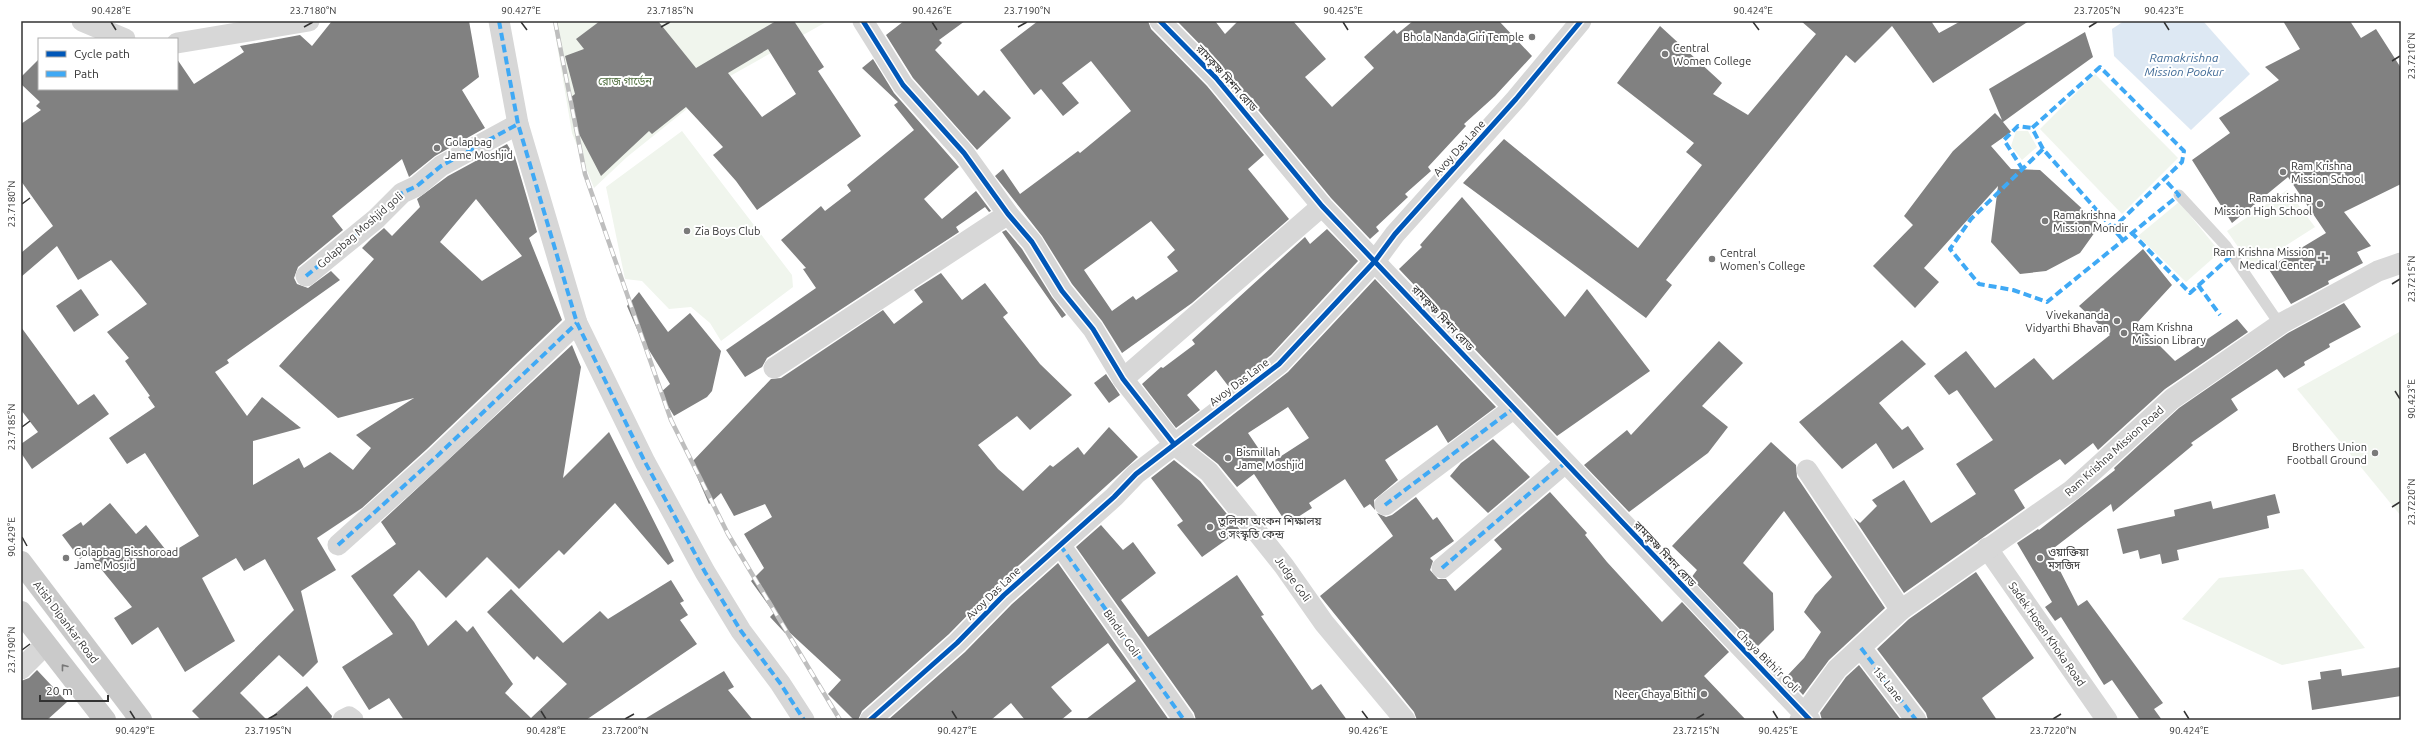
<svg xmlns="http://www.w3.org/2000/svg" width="2422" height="741" font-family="Ubuntu,'Noto Sans Bengali',sans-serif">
<rect width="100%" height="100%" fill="#fff"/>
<g fill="#f0f5ed">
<polygon points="553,21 828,21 723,80 627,157 594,188 572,133"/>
<polygon points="2095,74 2178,158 2122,214 2040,129"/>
<polygon points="682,131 792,275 793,287 721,341 710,323 691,307 669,309 642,281 625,279 606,187"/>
<polygon points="2016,131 2028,131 2037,147 2022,160 2011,146"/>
<polygon points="2287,190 2315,227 2252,267 2227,231"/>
<polygon points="2179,202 2220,252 2186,282 2138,236"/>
<polygon points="2401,331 2401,516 2297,389"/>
<polygon points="2303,569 2365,648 2282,665 2182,619 2219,578"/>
</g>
<polygon fill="#dde8f3" points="2124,21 2203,21 2250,74 2191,130 2114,56 2112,29"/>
<g fill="#818181" fill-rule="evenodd">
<path d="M332 21H469L479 77 462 90 485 128 435 156 409 177 402 159 332 216 343 230 298 267 294 278 297 284 308 288 331 271 340 280 227 360 229 363 215 372 247 416 262 397 301 428 253 441V485L299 458 304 468 330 452 353 470 371 448 356 435 414 398 338 418 279 366 374 259 362 248 371 239 384 228 392 236 420 207 417 199 448 176 507 144 515 157 537 232 529 238 562 320 427 449 362 508 317 538 336 570 301 591 318 662 303 677 279 655 240 693 267 720H201L192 711 294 610 265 559 244 571 236 558 202 578 235 641 185 672 158 627 132 645 114 618 132 607 88 553 80 559 62 535 81 522 83 526 110 503 136 534 146 525 169 554 199 536 145 453 127 464 109 438 155 407 148 397 150 396 125 361 129 358 107 332 147 304 111 260 78 280 57 246 21 277V253L53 226 21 181V124L41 110 36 106 40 102 21 84V77L39 59V89H177V59L194 84 244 52 240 46 300 35 312 46ZM476 199 522 256 482 281 440 242Z"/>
<path d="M600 21H658L696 68 776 21H794L824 67 818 71 861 136 757 210 736 181 713 155 723 147 686 107 652 134 649 131 601 176 578 132 571 97 575 94 565 56 584 49 576 39ZM768 49 796 94 762 117 728 73Z"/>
<polygon points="904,21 965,21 939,40 942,43 935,50 978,96 984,90 1011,118 977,150 913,78 886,35"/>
<path d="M1038 21H1148L1151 29 1207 86 1264 155 1248 169 1289 219 1192 303 1122 353 1102 321 1072 284 1042 236 995 176 1003 169 1020 194 1078 151 1080 153 1131 111 1091 61 1062 83 1079 103 1063 116 1041 89 1034 95 1000 50ZM1151 221 1175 250 1167 257 1178 271 1136 300 1133 296 1112 311 1084 270Z"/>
<polygon points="1177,21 1215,21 1225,34 1238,21 1293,21 1326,59 1305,77 1332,107 1374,68 1364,57 1394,30 1397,34 1413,21 1499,21 1532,56 1495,96 1464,124 1466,126 1428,167 1431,171 1405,194 1408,197 1376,227 1379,231 1370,239 1331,198 1225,70"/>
<polygon points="1801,21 1931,21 1939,33 1961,21 2029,21 1933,83 1892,26 1855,63 1846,55 1666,280 1672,285 1646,318 1463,183 1504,139 1638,248 1702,165 1686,152 1694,143 1617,83 1660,26 1722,83 1713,94 1748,115 1816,34"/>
<polygon points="2283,21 2350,21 2361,38 2376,29 2401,68 2401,184 2344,212 2371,246 2357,252 2363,263 2328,281 2329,284 2291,304 2268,268 2326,233 2288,177 2232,223 2192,160 2230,133 2219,118 2279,80 2265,67 2300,49"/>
<polygon points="2085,32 2093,57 2003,122 2011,132 1991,146 2011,169 2040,170 2100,225 2080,253 2046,271 2020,274 1991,242 1998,186 1924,268 1939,282 1915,308 1873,266 1913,225 1904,216 1953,151 1995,113 2002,120 1989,89"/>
<polygon points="873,59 894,93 959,167 924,199 942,219 976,191 991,211 989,212 985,207 956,227 959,232 767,358 762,367 745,377 726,350 816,288 803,269 806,268 781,240 821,206 825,211 851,191 847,185 914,130 894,105 898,102 862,68"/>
<polygon points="1462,197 1565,317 1587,289 1650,371 1557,436 1399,269 1422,247 1420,245"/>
<polygon points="1327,229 1358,261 1271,355 1229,387 1216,370 1187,395 1200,410 1176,428 1142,384 1161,367 1163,368 1195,344 1192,340 1305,237 1310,244"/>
<polygon points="1006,230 1022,249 1052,297 1066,315 1062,318 1002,232"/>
<polygon points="2143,249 2172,285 2137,323 2175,361 2237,319 2248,332 2165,389 2098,450 2093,443 2065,465 2060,459 2014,490 2025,508 1904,593 1854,518 1860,523 1877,506 1872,500 1904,480 1931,523 1976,494 1956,464 1993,440 1957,390 1949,395 1934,376 1966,351 1995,388 2034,358 2053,380 2110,335 2079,306"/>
<polygon points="941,273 962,300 985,283 1008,313 1003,317 1040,364 1072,395 1030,430 1017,416 978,445 998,469 1023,491 1050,465 1053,467 1078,447 1084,455 1109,427 1138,457 996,586 949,634 862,711 858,720 854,720 828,694 841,680 788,631 785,633 770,617 774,613 751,581 764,568 744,534 772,517 765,504 734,516 721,493 709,504 691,463 771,379 781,378 883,310 894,324 923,302 914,290"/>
<path d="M1375 279 1496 407 1448 443 1437 425 1385 460 1398 480 1374 500 1375 510 1370 504 1364 508 1345 479 1309 503 1312 508 1287 524 1254 474 1237 487 1218 464 1194 445 1288 372ZM1288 407 1309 438 1269 464 1248 433Z"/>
<polygon points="81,289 99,315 74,332 56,306"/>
<polygon points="639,292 668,332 690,313 721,351 712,391 707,397 674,416 660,393 670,384 639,334 627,306"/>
<polygon points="2344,303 2361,327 2329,344 2330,347 2304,362 2305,365 2284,378 2277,369 2231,399 2238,410 2191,443 2193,445 2113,512 2111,504 2050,551 2078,606 2087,600 2163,703 2154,709 2162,720 2140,720 2112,680 2104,685 2061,617 2055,621 2045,607 2052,602 2017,543 2038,529 2039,530 2115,470 2114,468 2179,408 2288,333"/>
<polygon points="21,327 78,405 94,394 109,414 32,469 21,453 21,444 38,432 21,410"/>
<polygon points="1902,340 1926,364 1879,403 1902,430 1908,426 1924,449 1893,469 1876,443 1842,469 1799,422"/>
<polygon points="1719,341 1743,363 1702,406 1728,427 1708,453 1629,512 1584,465 1627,430 1631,435"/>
<polygon points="572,345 581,367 563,478 609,432 674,561 668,565 615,503 564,555 559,550 519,589 487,557 446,598 419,570 393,595 414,622 428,646 456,620 467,632 473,626 513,684 505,693 531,718 567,684 537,656 534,660 487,612 511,589 563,643 600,611 608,619 671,580 684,601 680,603 688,615 680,620 697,644 586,720 404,720 389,698 369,710 342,667 393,634 351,576 396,544 381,522"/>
<polygon points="1106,374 1120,395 1109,403 1094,383"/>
<polygon points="1493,439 1530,477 1488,513 1450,476 1461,463"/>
<polygon points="1771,442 1796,465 1797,477 1885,608 1829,660 1803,695 1786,677 1804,658 1821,632 1804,612 1815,595 1832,577 1784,511 1743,563 1773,593 1774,630 1757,647 1691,578 1697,570 1672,546"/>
<polygon points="1174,460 1200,481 1240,530 1202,557 1177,525 1183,521 1151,478"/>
<polygon points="1550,492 1587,533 1585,535 1607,562 1662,622 1682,602 1729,652 1704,676 1746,720 1417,720 1414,712 1320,596 1393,536 1377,513 1386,517 1392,515 1416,497 1433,520 1437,517 1454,541 1430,558 1433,561 1430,570 1438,579 1446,579 1455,591 1502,549 1494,540"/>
<polygon points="2275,494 2280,513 2267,516 2269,528 2177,550 2179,560 2162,564 2160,554 2140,559 2138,550 2123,554 2117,529 2175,516 2174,510 2211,501 2213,509"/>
<polygon points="1101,525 1123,550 1133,542 1156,573 1121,600 1148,637 1237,575 1264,615 1261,616 1312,690 1321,684 1347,720 1196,720 1194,713 1076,547"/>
<polygon points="1058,563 1169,720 1085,720 1136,681 1108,643 1051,687 1072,711 1061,720 1025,720 1011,703 991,720 888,720 965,652 1012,604"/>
<polygon points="1976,572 2034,658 1982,698 1997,720 1928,720 1926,713 1877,649 1909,619"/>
<polygon points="1859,665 1901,720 1822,720 1820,713 1846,677"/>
<polygon points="2401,667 2401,696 2312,710 2308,681 2321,679 2320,672 2341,669 2342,676"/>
<polygon points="37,670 67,702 47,720 21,720 21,681 29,678"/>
<polygon points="724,671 734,687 728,690 753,720 643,720"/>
<polygon points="307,686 332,716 331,720 268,720"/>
</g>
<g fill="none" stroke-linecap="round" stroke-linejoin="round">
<polyline stroke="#d7d7d7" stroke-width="11" points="2179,195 2226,246 2274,316 2282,323"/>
<g stroke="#d7d7d7" stroke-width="21">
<polyline points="82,21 125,39"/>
<polyline points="499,21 518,124 577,323 645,462 705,572 741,631 780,683 804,720"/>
<polyline points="863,21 903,85 964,153 1008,214 1032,242 1062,291 1093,329 1123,379 1174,444 1209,472 1284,566 1324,623 1405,720"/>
<polyline points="1160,21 1216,78 1322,206 1810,720"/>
<polyline points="177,43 309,21"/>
<polyline points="306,276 376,219 402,193 417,186 441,166 518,124"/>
<polyline points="774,368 1008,214"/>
<polyline points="1123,379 1322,206"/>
<polyline points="1807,470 1901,610"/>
<polyline points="1385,505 1514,408"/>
<polyline points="338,545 435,458 577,323"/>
<polyline points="1060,545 1184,720"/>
<polyline points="1987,548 2107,720"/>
<polyline points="1442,568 1565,463"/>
<polyline points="1861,648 1916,720"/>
<polyline points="21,669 46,644"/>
<polyline points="343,720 349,717 353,720"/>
<polyline points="870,720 957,643 1004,595 1114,497 1136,474 1279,364 1375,261 1395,234 1516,99 1581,21"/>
<polyline points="1800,720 1837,669 1901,610 2072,490 2172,399 2282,323 2378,271 2401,263"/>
</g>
<g stroke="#cacaca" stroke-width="22">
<polyline points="21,562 141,720"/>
<polyline points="21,612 105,720"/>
</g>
<g stroke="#bebebe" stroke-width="4.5">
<polyline id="rail" points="555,21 585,174 671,420 728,534 840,720"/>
</g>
<use href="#rail" stroke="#fff" stroke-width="3" stroke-dasharray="9" stroke-linecap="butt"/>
<g stroke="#3fa9f5" stroke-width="4" stroke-dasharray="8 4" stroke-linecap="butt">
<polyline points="499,21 518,124 577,323 645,462 705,572 741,631 780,683 804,720"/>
<polyline points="2043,149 2032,128 2100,67 2184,151 2182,162 2113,228"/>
<polyline points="2023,170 2004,140 2018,126 2032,128"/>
<polyline points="2131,232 2190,293 2232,255"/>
<polyline points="2122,239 2043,149 1971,219 1950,249 1979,284 2013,290 2047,302 2179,195 2164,179"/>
<polyline points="306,276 376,219 402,193 417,186 441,166 518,124"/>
<polyline points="2198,285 2220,315"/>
<polyline points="1385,505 1514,408"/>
<polyline points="338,545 435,458 577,323"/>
<polyline points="1060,545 1184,720"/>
<polyline points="1442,568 1565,463"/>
<polyline points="1861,648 1916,720"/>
</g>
<g stroke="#fff" stroke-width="8">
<g id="cycleway">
<polyline points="863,21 903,85 964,153 1008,214 1032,242 1062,291 1093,329 1123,379 1174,444"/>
<polyline points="1160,21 1216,78 1322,206 1810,720"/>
<polyline points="870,720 957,643 1004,595 1114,497 1136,474 1279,364 1375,261 1395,234 1516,99 1581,21"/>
</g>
</g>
<use href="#cycleway" stroke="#0057b8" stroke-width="5"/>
</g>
<defs><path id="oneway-chevron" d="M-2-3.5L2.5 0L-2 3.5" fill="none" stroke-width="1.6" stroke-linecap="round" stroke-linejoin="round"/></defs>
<use stroke="#777" href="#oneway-chevron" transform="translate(64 667) rotate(-128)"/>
<path fill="none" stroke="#333" stroke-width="1.5" d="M111 22 116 30M521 22 527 30M932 22 937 30M1343 22 1348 30M1753 22 1759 30M2164 22 2169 30M304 27 313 22M661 27 670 22M1018 27 1027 22M2089 27 2097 22M2392 61 2400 56M22 204 30 198M2392 284 2400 279M2395 391 2400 399M22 427 30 421M2392 507 2400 502M22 537 27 546M22 650 30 644M130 711 135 719M541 711 546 719M952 711 957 719M1362 711 1368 719M1773 711 1778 719M2184 711 2189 719M268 719 277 714M625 719 634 714M1696 719 1704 714M2053 719 2061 714"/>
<g fill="#7a7a7a" stroke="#fff" stroke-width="1.5">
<circle cx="1532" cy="37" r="4"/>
<circle cx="1665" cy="54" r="4"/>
<circle cx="437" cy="148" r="4"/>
<circle cx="2283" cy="172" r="4"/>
<circle cx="2320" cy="204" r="4"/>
<circle cx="2045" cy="221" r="4"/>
<circle cx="687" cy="231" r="4"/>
<path d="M2321 252h4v4h4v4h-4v4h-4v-4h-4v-4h4z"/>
<circle cx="1712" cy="259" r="4"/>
<circle cx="2117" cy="321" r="4"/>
<circle cx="2124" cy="333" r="4"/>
<circle cx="2375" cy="453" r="4"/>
<circle cx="1228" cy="458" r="4"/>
<circle cx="1210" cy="527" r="4"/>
<circle cx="66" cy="558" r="4"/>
<circle cx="2040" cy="558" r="4"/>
<circle cx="1704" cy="694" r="4"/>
</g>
<g text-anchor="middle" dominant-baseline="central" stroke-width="4" stroke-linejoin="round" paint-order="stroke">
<g font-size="11" fill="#333" stroke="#fff" text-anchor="start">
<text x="1524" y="37" text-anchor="end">Bhola Nanda Giri Temple</text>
<text x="1673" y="48">Central<tspan x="1673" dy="13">Women College</tspan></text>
<text x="445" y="142">Golapbag<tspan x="445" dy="13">Jame Moshjid</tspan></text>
<text x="2291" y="166">Ram Krishna<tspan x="2291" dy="13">Mission School</tspan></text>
<text x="2312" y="198" text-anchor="end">Ramakrishna<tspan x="2312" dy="13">Mission High School</tspan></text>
<text x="2053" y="215">Ramakrishna<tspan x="2053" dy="13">Mission Mondir</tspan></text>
<text x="695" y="231">Zia Boys Club</text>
<text x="2314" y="252" text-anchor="end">Ram Krishna Mission<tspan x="2314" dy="13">Medical Center</tspan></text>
<text x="1720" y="253">Central<tspan x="1720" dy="13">Women's College</tspan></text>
<text x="2109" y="315" text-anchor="end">Vivekananda<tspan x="2109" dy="13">Vidyarthi Bhavan</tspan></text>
<text x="2132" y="327">Ram Krishna<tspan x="2132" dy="13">Mission Library</tspan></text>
<text x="2367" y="447" text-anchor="end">Brothers Union<tspan x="2367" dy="13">Football Ground</tspan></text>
<text x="1236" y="452">Bismillah<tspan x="1236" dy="13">Jame Moshjid</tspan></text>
<text x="1218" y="521">তুলিকা অংকন শিক্ষালয়<tspan x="1218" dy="13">ও সংস্কৃতি কেন্দ্র</tspan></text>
<text x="74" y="552">Golapbag Bisshoroad<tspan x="74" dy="13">Jame Mosjid</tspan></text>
<text x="2048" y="552">ওয়াক্তিয়া<tspan x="2048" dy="13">মসজিদ</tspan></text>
<text x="1696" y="694" text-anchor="end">Neer Chaya Bithi</text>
</g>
<g font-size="11" fill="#333" stroke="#fff">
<text transform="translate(1227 78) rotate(48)">রামকৃষ্ণ মিশন রোড</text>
<text transform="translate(1459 148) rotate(-48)">Avoy Das Lane</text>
<text transform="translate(360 230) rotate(-41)">Golapbag Moshjid goli</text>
<text transform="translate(1443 318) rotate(47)">রামকৃষ্ণ মিশন রোড</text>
<text transform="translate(1239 382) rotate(-37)">Avoy Das Lane</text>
<text transform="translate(2114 451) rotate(-42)">Ram Krishna Mission Road</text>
<text transform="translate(1665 554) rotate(47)">রামকৃষ্ণ মিশন রোড</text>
<text transform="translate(1293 579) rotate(54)">Judge Goli</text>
<text transform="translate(993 593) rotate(-44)">Avoy Das Lane</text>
<text transform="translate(66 622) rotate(53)">Atish Dipankar Road</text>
<text transform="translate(1122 633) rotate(55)">Bindur Goli</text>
<text transform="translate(2047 634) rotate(55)">Sadek Hosen Khoka Road</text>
<text transform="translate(1768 661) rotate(45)">Chaya Bithi'r Goli</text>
<text transform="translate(1888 684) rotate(52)">1st Lane</text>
</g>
<g font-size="11" fill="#506f3f" stroke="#fff">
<text x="625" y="81">রোজ গার্ডেন</text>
</g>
<g font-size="12" font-style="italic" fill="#3f6a96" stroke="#fff">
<text x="2184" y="57">Ramakrishna<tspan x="2184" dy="14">Mission Pookur</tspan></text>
</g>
</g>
<rect width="2422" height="741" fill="none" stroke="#ffffff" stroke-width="44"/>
<rect x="38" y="38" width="140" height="52" fill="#ffffff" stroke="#adadad"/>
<rect x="46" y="51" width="20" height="6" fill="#0057b8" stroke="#adadad"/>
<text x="74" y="58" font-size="12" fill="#333333">Cycle path</text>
<rect x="46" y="71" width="20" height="6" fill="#3fa9f5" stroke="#adadad"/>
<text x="74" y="78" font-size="12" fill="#333333">Path</text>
<path d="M40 695v6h68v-6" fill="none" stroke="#333333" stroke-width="2"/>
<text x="46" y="695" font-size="12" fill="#333333" stroke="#ffffff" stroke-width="3" paint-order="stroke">20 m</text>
<rect x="22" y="22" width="2378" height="697" fill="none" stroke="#333" stroke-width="1.5"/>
<g font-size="10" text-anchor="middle" fill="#333">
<text x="111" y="14">90.428°E</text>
<text x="313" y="14">23.7180°N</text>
<text x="521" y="14">90.427°E</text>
<text x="670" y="14">23.7185°N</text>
<text x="932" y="14">90.426°E</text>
<text x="1027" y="14">23.7190°N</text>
<text x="1343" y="14">90.425°E</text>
<text x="1753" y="14">90.424°E</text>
<text x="2097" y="14">23.7205°N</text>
<text x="2164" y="14">90.423°E</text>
<text transform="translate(2411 56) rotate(-90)" y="4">23.7210°N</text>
<text transform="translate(11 204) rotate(-90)" y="4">23.7180°N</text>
<text transform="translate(2411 279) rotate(-90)" y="4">23.7215°N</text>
<text transform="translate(2411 399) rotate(-90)" y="4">90.423°E</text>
<text transform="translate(11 427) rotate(-90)" y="4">23.7185°N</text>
<text transform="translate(2411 502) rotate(-90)" y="4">23.7220°N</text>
<text transform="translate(11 537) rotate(-90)" y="4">90.429°E</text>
<text transform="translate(11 650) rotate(-90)" y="4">23.7190°N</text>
<text x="135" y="734">90.429°E</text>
<text x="268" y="734">23.7195°N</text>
<text x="546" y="734">90.428°E</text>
<text x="625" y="734">23.7200°N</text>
<text x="957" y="734">90.427°E</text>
<text x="1368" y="734">90.426°E</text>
<text x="1696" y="734">23.7215°N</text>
<text x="1778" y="734">90.425°E</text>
<text x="2053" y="734">23.7220°N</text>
<text x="2189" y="734">90.424°E</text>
</g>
</svg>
